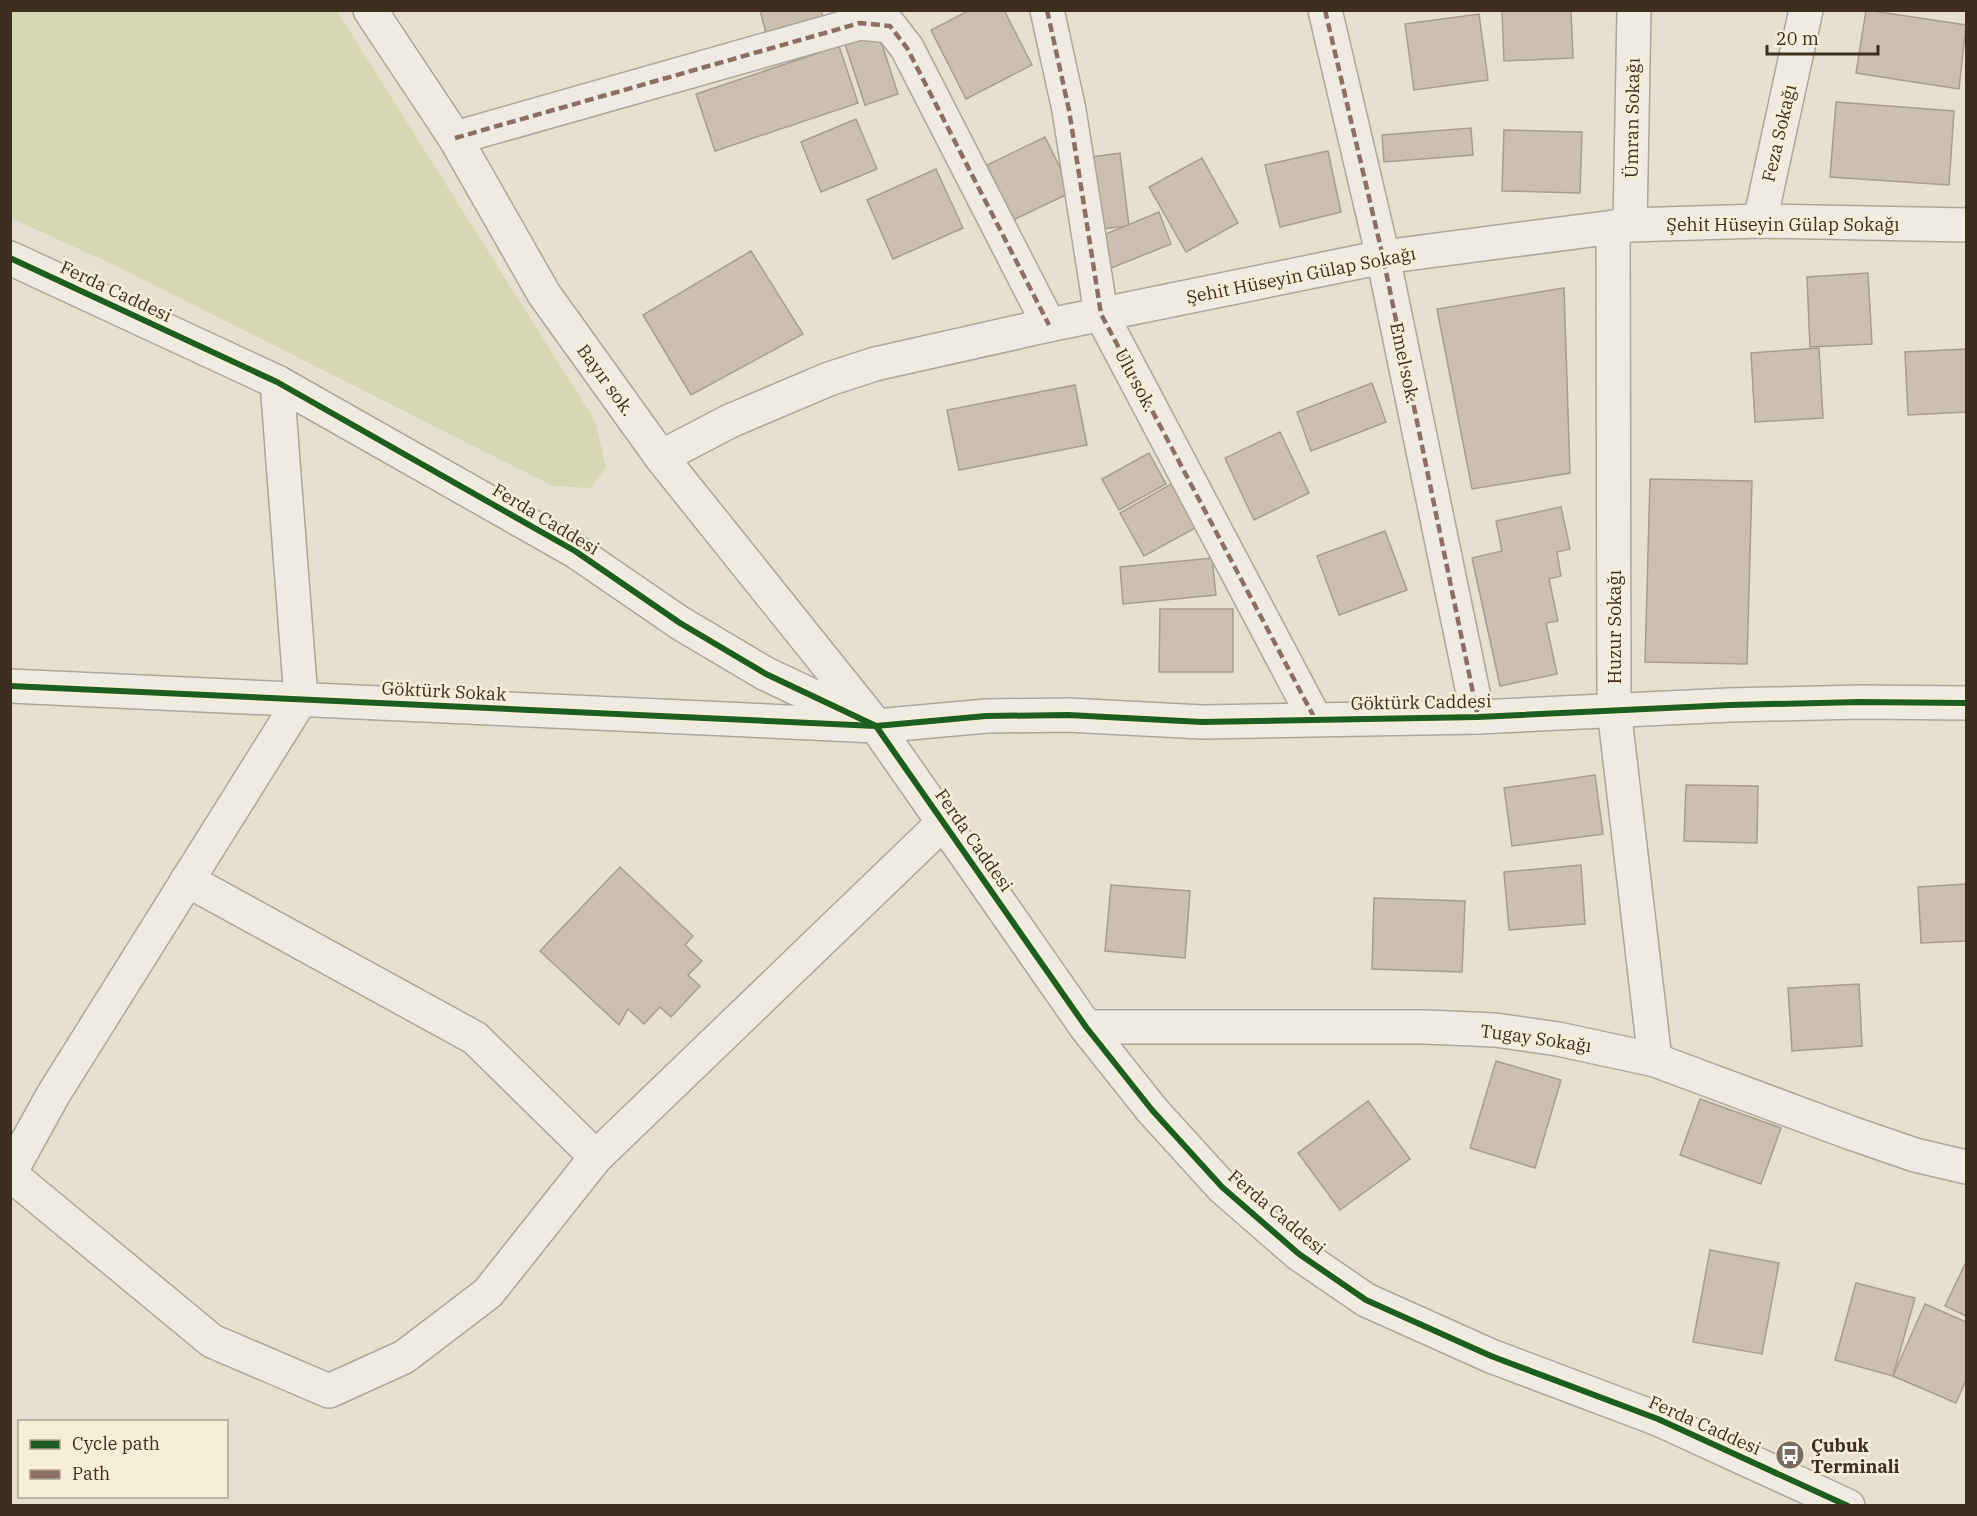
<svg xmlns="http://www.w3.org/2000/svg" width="1977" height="1516" font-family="'IBM Plex Serif',serif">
<rect width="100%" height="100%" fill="#e7e0d1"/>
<polygon fill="#d6d7b3" points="11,10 337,11 595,421 606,468 590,488 553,486 114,265 11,218"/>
<g fill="#cbbfb2" stroke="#a89c90" stroke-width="1.5">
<polygon points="760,10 821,10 824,21 767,37"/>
<polygon points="970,10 1004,10 1032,65 966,99 931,30"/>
<polygon points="1571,10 1573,58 1504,61 1502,11"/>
<polygon points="1866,10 1966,25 1959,89 1856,73"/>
<polygon points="1479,14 1488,80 1414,90 1405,24"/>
<polygon points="878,32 898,94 865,105 845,44"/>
<polygon points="839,46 858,103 715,151 696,94"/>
<polygon points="1836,102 1954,111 1949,185 1830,177"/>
<polygon points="856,119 877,169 821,192 801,142"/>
<polygon points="1471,128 1473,155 1384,162 1382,135"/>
<polygon points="1504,130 1582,132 1580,193 1502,191"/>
<polygon points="1045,137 1072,192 1013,220 987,165"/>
<polygon points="1328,151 1341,212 1280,227 1265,165"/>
<polygon points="1120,153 1129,226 1101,229 1092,157"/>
<polygon points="1202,158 1238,223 1186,252 1149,187"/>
<polygon points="936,169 963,228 893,259 867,200"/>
<polygon points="1159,212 1171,244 1111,268 1099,237"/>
<polygon points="751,251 803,334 691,395 643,315"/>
<polygon points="1868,273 1872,344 1810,347 1807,277"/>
<polygon points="1564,288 1570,473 1472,489 1437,309"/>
<polygon points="1819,348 1823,418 1755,422 1751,353"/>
<polygon points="1966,349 1966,412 1908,415 1905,352"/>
<polygon points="1372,383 1386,422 1311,451 1297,412"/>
<polygon points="1075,385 1087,445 959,470 947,410"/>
<polygon points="1280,432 1309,493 1254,520 1225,458"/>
<polygon points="1149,453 1166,484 1119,510 1102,479"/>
<polygon points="1650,479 1752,481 1747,664 1645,662"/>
<polygon points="1173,483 1197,527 1144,556 1120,513"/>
<polygon points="1561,507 1570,549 1557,552 1561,576 1549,579 1558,621 1546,623 1557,674 1500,686 1472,558 1502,551 1496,521"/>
<polygon points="1385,531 1407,590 1339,615 1317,556"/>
<polygon points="1212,558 1216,595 1123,604 1120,567"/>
<polygon points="1160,609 1233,609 1233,672 1159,672"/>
<polygon points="1595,775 1603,834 1512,846 1504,788"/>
<polygon points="1686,785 1758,786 1757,843 1684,841"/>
<polygon points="1581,865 1585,924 1509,930 1504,872"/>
<polygon points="620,867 693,936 685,945 702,961 688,975 700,986 671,1017 660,1007 644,1024 628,1009 619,1025 540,951"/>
<polygon points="1966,884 1966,941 1921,943 1918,887"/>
<polygon points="1111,885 1190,891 1185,958 1105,951"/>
<polygon points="1374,898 1465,901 1462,972 1372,969"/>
<polygon points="1859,984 1862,1046 1792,1051 1788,988"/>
<polygon points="1496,1061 1561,1080 1535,1168 1470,1148"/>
<polygon points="1700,1099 1781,1128 1761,1184 1680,1155"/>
<polygon points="1368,1101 1410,1159 1340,1210 1298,1153"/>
<polygon points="1710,1250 1779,1263 1762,1354 1693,1342"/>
<polygon points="1966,1262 1966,1316 1945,1306"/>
<polygon points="1856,1283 1915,1298 1893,1376 1835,1360"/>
<polygon points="1925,1304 1966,1322 1966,1380 1956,1403 1893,1376"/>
</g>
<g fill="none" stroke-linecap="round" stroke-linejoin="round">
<g stroke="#ada599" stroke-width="36">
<g id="minor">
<polyline points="370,10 455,138 544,294 661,457 871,719"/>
<polyline points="1047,10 1069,110 1101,314 1315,719"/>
<polyline points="1325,10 1383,257 1478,717"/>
<polyline points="455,138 860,23 890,26 907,48 1049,325"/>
<polyline points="1760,221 1806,10"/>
<polyline points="1630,225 1634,10"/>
<polyline points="1613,227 1614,709 1655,1060"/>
<polyline points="10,258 277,382 575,551 680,623 766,674 876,726 1086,1027 1152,1110 1222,1187 1299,1254 1366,1300 1491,1356 1658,1419 1848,1506"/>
<polyline points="661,457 730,421 829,379 875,364 1049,325 1383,257 1630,225 1760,221 1966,225"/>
<polyline points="10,686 876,726 986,716 1068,715 1202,722 1478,717 1730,705 1860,702 1966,703"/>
<polyline points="187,880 475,1038 596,1157"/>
<polyline points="1086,1027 1426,1027 1495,1030 1558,1039 1655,1060 1851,1133 1915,1155 1966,1167"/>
<polyline points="10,1173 53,1095 301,699 277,382"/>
<polyline points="10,1174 212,1341 329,1391 404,1357 488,1293 596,1157 943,823"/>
</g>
</g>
<use href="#minor" stroke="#efebe3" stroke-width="33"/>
<g stroke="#8d6e63" stroke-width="4.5" stroke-dasharray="9 4.5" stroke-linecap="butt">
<polyline points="1047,10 1069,110 1101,314 1315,719"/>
<polyline points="1325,10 1383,257 1478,717"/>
<polyline points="455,138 860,23 890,26 907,48 1049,325"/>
</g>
<g stroke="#f7eed8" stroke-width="10">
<g id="cycleway">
<polyline points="10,258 277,382 575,551 680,623 766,674 876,726 1086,1027 1152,1110 1222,1187 1299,1254 1366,1300 1491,1356 1658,1419 1848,1506"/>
<polyline points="10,686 876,726 986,716 1068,715 1202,722 1478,717 1730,705 1860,702 1966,703"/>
</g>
</g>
<use href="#cycleway" stroke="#1b5e20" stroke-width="6"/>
</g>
<defs>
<g id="bus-disc" transform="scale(1.5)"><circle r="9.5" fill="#786c5e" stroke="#f7eed8"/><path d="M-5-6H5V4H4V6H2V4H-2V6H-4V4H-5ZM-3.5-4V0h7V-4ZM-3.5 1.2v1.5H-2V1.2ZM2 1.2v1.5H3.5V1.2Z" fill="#fff"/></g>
</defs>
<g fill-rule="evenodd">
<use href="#bus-disc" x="1790" y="1455"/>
</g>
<g text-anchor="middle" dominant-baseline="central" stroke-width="5" stroke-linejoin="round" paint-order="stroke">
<g font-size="18" fill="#3d2e20" stroke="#f7eed8">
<text transform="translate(1632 118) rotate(-89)">Ümran Sokağı</text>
<text transform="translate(1779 133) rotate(-77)">Feza Sokağı</text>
<text x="1783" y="224">Şehit Hüseyin Gülap Sokağı</text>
<text transform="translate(1301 275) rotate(-11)">Şehit Hüseyin Gülap Sokağı</text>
<text transform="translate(116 291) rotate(25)">Ferda Caddesi</text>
<text transform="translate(1405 363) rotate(78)">Emel sok.</text>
<text transform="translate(606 380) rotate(54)">Bayır sok.</text>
<text transform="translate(1136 380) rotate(62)">Ulu sok.</text>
<text transform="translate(546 519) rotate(31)">Ferda Caddesi</text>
<text transform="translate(1614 627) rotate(-90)">Huzur Sokağı</text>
<text transform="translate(444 691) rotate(3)">Göktürk Sokak</text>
<text transform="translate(1421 702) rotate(-1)">Göktürk Caddesi</text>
<text transform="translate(974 840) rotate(55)">Ferda Caddesi</text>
<text transform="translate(1536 1038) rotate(8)">Tugay Sokağı</text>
<text transform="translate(1277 1212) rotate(40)">Ferda Caddesi</text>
<text transform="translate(1705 1425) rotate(24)">Ferda Caddesi</text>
</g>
<g font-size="18" font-weight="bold" fill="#3d2e20" stroke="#f7eed8" text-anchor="start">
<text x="1811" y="1445">Çubuk<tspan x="1811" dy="21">Terminali</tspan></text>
</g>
</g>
<rect width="1977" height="1516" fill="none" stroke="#3d2e20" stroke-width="24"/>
<rect x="18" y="1420" width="210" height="78" fill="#f7eed8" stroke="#ada18e" stroke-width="1.5"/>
<rect x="30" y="1440" width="30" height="9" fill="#1b5e20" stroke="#ada18e" stroke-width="1.5"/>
<text x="72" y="1450" font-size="18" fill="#3d2e20">Cycle path</text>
<rect x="30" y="1470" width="30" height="9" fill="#8d6e63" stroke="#ada18e" stroke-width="1.5"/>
<text x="72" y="1480" font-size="18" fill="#3d2e20">Path</text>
<path d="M1767 45v9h111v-9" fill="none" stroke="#3d2e20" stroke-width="3"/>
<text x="1776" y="45" font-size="18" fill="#3d2e20" stroke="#f7eed8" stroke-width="4.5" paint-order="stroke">20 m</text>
</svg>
